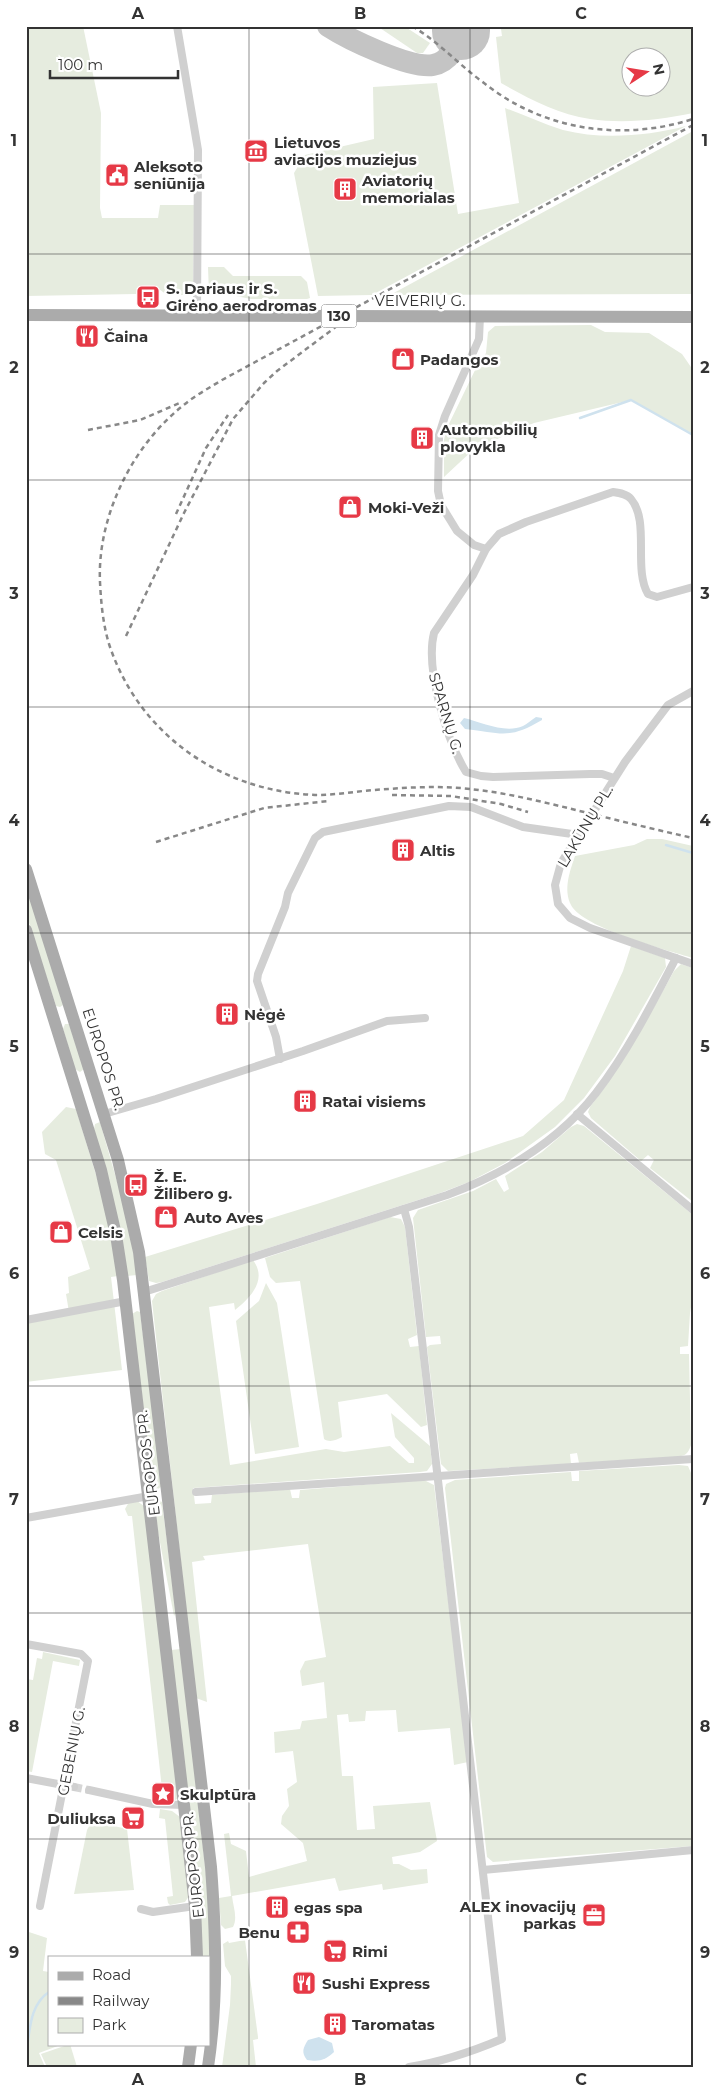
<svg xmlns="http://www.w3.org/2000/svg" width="719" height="2093" font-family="Montserrat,sans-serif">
<rect width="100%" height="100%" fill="#fff"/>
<g fill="#e6ecdf" fill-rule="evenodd">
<polygon points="26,26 83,26 101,113 100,208 102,218 158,218 160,205 194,205 193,286 189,295 167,295 159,289 143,289 136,294 26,296"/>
<polygon points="377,26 404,26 430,43 423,53 417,53"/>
<path d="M509 26H693V113C660 120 623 124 590 119 558 114 529 99 501 83L496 37 502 36 501 29ZM632 58H662V88H632Z"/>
<path d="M437 83 458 214 519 203 505 108C524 115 543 124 563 130 602 140 647 136 686 126L372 295 318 296 294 173 305 155 374 139 373 87Z"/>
<polygon points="693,131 693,294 390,295"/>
<polygon points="208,267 224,267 233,276 301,276 307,282 310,298 307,299 251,299 231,295 209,294"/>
<polygon points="591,325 605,332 649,333 682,354 693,370 693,435 631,400 534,423 474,449 444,477 444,440 446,430 478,364 486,353 488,332 495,326"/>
<path d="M647 839H662L693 846V958C666 950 583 928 571 905 563 889 570 871 575 856L634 845Z"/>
<polygon points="26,882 63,1005 60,1007 56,1006 26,914"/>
<polygon points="631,946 665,958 666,967 615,1056 584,1098 555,1127 505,1163 469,1182 440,1193 162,1282 156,1283 149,1281 145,1257 317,1204 523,1136 564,1100 623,971"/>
<path d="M681 964 693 968V1202L650 1168 654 1160 648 1155 641 1161 591 1118 588 1112 590 1107C623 1065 648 1018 674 971Z"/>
<polygon points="65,1024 69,1024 84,1069 80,1072 75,1069 63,1029"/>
<polygon points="66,1107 76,1109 103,1198 118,1276 111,1277 122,1370 26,1382 26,1320 69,1312 66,1294 69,1293 68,1277 90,1269 56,1160 45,1154 42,1132"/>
<polygon points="100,1122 128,1220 137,1275 127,1276 94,1129 95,1124"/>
<path d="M577 1124 584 1126 693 1215V1295L690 1313 688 1346 680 1347V1354H689L691 1445C688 1455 684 1456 675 1457L579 1463 577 1453 570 1454 571 1464 448 1471 441 1464 427 1347 430 1345 441 1344 440 1336 426 1337 413 1218 418 1210 473 1191 496 1179 504 1192 509 1189 505 1176 542 1152 571 1127Z"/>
<path d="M390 1217 401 1219 405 1227 417 1335 408 1339 410 1347 419 1346 427 1425 421 1427 387 1394 338 1402 342 1437C336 1440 330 1443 324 1439L300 1281 276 1283 270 1277 265 1258Z"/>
<path d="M253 1260C268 1280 250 1298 235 1310L234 1303 209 1307 230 1465 326 1449 344 1452 390 1446 409 1463H414V1458L395 1437 391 1413 430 1446 432 1464 427 1471 420 1472 193 1488 195 1504 211 1503 212 1495 290 1489 292 1498H299L300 1490 424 1480 434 1485 468 1762 454 1765 450 1728 398 1732 396 1710 366 1711 365 1721 349 1722 348 1714 337 1715 342 1776H353L357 1830 375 1829 373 1806 430 1802 437 1841 420 1852 392 1857 393 1864H399L411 1870 427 1869 428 1883 383 1890 382 1884 339 1891 335 1878 232 1896C233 1906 238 1918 233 1927L225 1929 221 1925 219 1898 231 1896 224 1834 229 1833 231 1844 246 1851 249 1877 307 1861 303 1843 281 1824 282 1816 289 1806 287 1789 297 1782 293 1751 275 1753 274 1732 300 1729 302 1721 327 1718 324 1682 302 1686 300 1671 305 1661 326 1657 308 1544 203 1556 205 1560 192 1562 207 1702 196 1698 152 1301 156 1294 162 1291Z"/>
<polygon points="266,1283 277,1303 299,1447 255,1454 236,1321 259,1301"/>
<polygon points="137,1311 140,1312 162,1486 157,1490 153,1487 132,1314"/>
<polygon points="679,1465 688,1466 691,1473 693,1846 493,1862 487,1857 445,1488 446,1484 455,1480 571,1472 572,1481 579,1481 579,1471"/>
<polygon points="158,1500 162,1502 176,1613 174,1616 158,1532 155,1503"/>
<polygon points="137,1501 144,1506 178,1793 177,1799 171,1802 158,1800 155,1788 162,1789 132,1516 128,1516 125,1509 129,1502"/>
<polygon points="181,1649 209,1902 209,1994 209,1957 202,1957 171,1650"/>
<polygon points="43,1652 80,1660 79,1666 53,1661 32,1772 26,1771 26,1679 33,1680 37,1658 42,1659"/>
<polygon points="160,1809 172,1811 180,1817 189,1896 185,1902 170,1905 168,1903 167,1897 173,1896 165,1819 159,1818"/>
<polygon points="92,1821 127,1829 134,1890 74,1894 87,1830"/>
<polygon points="26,1931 47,1938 43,1971 49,1972 49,2044 63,2044 39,2053 45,2067 26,2067"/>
<polygon points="245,1940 258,2037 258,2039 253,2040 256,2067 222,2067 230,2005 231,1984 231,1976 225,1966 223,1944 228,1941 229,1943"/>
<polygon points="70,2044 77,2067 47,2067 41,2054"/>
</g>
<g fill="#cfe2ee">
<path d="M536 717 542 718V720C508 740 502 733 465 729L460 723 464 718C481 722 505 734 523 726 527 724 531 720 536 717Z"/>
<path d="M319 2037 332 2043 334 2052C325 2060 320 2062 307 2060 301 2052 303 2048 308 2040Z"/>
</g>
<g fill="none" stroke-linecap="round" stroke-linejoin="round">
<g stroke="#cfe2ee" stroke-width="2.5">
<polyline points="580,418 631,400 693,435"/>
<polyline points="666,845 693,853"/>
<path d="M26 2054C30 2032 29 2005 49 1992"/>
</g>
<path stroke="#c4c4c4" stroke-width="22" d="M328 26C348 39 410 69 433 65 449 62 458 46 461 31"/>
<polyline stroke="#c4c4c4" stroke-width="58" points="461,26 461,31"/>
<polyline stroke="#d6d6d6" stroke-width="8" stroke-dasharray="8 4" stroke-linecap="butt" points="74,1787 89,1790"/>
<g stroke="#d0d0d0" stroke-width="8">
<polyline points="177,26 198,150 197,315"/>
<polyline points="480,316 479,339 445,416 439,435 438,491 441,505 457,531 474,545 486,549"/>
<polyline points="693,691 668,705 625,762 561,863 555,885 558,904 570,918 590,928 693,964"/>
<path d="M614 778 602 774H590L493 777 481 776 466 772C447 741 425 669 434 633L473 575 486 549 499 534 526 522 613 492C620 493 627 494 631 499 650 521 633 569 648 594L657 597 693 587"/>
<polyline points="280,1059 276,1037 257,981 258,974 285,907 288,893 315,838 323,832 449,806 471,807 523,827 579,835"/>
<polyline points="104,1114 156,1099 303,1051 387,1021 425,1018"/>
<polyline points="577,1114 693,1210"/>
<path d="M404 1209 409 1227 502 2039C471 2052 442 2062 409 2067"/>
<path d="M144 1292 447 1195C503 1174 559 1141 596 1093 628 1051 652 1004 676 958"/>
<polyline points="26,1320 126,1301"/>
<polyline points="196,1492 693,1459"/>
<polyline points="26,1518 149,1496"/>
<polyline points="26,1644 81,1654 88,1661 40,1906"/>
<polyline points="26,1778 74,1787"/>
<polyline points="89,1790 153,1804 184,1805"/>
<polyline points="483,1870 693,1850"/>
<polyline points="141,1909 153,1912 195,1906"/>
</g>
<g stroke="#ababab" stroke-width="12">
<polyline points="26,315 693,317"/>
<path d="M26 869 118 1160 139 1252 211 1867C216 1934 218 2000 208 2067"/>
<polyline points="26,930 101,1170 116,1235 123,1280 184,1805 195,1906 197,1957"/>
<polyline points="188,2067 191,2044"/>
</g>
<g stroke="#888" stroke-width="2.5" stroke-dasharray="5 4" stroke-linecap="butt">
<path d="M412 26C439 42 459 65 484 83 543 130 621 142 693 119"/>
<path d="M693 125 222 380C209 388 196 395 185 404 133 444 97 516 100 582 101 603 103 624 109 644 139 735 221 791 315 795 331 795 347 793 363 791 399 788 435 785 470 789 509 793 547 803 584 812 620 821 657 830 693 838"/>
<polyline points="88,430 140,420 182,402"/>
<polyline points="176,514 206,448 228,415"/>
<polyline points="126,636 184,513 233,419 264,383 277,371 341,323"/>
<polyline points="392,795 451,796 501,804 528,812"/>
<polyline points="156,842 264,808 328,801"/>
</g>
</g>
<path fill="none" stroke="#333" stroke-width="1" stroke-opacity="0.55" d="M249 26V2067M470 26V2067M26 254H693M26 480H693M26 707H693M26 933H693M26 1160H693M26 1386H693M26 1613H693M26 1839H693"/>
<defs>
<g id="museum-square" transform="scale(1.25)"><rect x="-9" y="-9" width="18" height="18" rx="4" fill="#e63946" stroke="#fff"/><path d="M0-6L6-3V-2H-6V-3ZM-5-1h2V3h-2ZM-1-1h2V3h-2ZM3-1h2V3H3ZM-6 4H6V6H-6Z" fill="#fff"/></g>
<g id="civic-square" transform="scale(1.25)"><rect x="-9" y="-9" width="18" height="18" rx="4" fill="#e63946" stroke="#fff"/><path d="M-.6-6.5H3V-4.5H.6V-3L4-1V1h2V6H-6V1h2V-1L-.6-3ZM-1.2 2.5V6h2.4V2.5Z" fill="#fff"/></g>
<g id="building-square" transform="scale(1.25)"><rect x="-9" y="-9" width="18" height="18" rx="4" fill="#e63946" stroke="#fff"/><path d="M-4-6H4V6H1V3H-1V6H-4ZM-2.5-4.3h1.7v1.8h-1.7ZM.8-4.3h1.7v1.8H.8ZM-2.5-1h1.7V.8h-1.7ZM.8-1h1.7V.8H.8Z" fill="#fff"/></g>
<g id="bus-square" transform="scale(1.25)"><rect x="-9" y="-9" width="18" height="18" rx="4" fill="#e63946" stroke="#fff"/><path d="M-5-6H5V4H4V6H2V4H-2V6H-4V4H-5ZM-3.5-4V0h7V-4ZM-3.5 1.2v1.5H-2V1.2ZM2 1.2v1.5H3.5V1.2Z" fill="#fff"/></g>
<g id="restaurant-square" transform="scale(1.25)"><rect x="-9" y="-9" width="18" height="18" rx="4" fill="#e63946" stroke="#fff"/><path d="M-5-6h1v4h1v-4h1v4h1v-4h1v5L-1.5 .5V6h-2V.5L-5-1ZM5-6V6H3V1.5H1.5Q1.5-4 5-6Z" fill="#fff"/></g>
<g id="shop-square" transform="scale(1.25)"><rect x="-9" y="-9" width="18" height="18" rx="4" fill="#e63946" stroke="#fff"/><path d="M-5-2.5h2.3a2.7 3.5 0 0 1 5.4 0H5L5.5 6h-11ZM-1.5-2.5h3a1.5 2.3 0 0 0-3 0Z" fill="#fff"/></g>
<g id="sight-square" transform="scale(1.25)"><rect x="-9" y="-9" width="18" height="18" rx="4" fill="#e63946" stroke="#fff"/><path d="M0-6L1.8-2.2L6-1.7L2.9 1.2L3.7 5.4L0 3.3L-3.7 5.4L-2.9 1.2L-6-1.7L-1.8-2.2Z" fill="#fff"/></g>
<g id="supermarket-square" transform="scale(1.25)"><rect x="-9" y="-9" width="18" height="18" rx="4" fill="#e63946" stroke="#fff"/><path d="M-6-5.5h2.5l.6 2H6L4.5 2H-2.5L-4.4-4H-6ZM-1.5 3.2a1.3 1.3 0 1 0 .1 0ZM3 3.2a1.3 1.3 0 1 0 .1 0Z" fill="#fff"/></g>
<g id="office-square" transform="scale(1.25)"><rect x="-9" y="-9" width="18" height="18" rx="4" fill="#e63946" stroke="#fff"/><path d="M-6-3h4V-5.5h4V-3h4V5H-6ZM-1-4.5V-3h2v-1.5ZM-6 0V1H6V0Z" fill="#fff"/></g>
<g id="pharmacy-square" transform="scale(1.25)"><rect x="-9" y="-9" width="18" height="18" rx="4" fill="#e63946" stroke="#fff"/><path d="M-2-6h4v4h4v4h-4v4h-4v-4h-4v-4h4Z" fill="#fff"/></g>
</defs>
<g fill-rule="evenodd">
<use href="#museum-square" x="256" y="151"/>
<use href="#civic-square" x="117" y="175"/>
<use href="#building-square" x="345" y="189"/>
<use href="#bus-square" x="148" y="297"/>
<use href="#restaurant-square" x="87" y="336"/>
<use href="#shop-square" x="403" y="359"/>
<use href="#building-square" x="422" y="438"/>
<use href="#shop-square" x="350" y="507"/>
<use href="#building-square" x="403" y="850"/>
<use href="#building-square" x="227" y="1014"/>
<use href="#building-square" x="305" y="1101"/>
<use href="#bus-square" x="136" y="1185"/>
<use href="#shop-square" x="166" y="1217"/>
<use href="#shop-square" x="61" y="1232"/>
<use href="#sight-square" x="163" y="1794"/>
<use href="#supermarket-square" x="133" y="1818"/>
<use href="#building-square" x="277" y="1907"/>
<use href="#office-square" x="594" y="1915"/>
<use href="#pharmacy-square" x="298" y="1932"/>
<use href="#supermarket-square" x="335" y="1951"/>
<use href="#restaurant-square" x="304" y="1983"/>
<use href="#building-square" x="335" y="2024"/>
</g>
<g text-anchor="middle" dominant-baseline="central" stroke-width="5" stroke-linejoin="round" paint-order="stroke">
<rect fill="#fff" stroke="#707070" stroke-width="1" x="321.5" y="304.5" width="35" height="23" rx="4"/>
<g font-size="14" font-weight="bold" fill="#333">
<text x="339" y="316">130</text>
</g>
<g font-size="15" font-weight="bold" fill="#333" stroke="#fff" text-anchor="start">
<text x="274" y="142">Lietuvos<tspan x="274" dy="17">aviacijos muziejus</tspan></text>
<text x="134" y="166">Aleksoto<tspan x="134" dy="17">seniūnija</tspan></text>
<text x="362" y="180">Aviatorių<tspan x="362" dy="17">memorialas</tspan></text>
<text x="166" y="288">S. Dariaus ir S.<tspan x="166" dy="17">Girėno aerodromas</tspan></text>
<text x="104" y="336">Čaina</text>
<text x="420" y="359">Padangos</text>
<text x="440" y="429">Automobilių<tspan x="440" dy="17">plovykla</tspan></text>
<text x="368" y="507">Moki-Veži</text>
<text x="420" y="850">Altis</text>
<text x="244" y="1014">Nėgė</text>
<text x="322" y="1101">Ratai visiems</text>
<text x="154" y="1176">Ž. E.<tspan x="154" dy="17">Žilibero g.</tspan></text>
<text x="184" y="1217">Auto Aves</text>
<text x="78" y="1232">Celsis</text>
<text x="180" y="1794">Skulptūra</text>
<text x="116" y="1818" text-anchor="end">Duliuksa</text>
<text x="576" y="1906" text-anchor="end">ALEX inovacijų<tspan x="576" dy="17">parkas</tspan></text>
<text x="294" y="1907">egas spa</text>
<text x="280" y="1932" text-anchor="end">Benu</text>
<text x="352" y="1951">Rimi</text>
<text x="322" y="1983">Sushi Express</text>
<text x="352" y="2024">Taromatas</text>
</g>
<g font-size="15" fill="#333" stroke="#fff">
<text x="420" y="300">VEIVERIŲ G.</text>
<text transform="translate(446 713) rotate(73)">SPARNŲ G.</text>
<text transform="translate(585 826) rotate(-59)">LAKŪNŲ PL.</text>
<text transform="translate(104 1059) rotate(72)">EUROPOS PR.</text>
<text transform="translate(148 1463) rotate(-97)">EUROPOS PR.</text>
<text transform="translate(71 1751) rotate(-79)">GEBENIŲ G.</text>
<text transform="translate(193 1865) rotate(-96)">EUROPOS PR.</text>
</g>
</g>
<rect width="719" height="2093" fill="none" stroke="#ffffff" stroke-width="55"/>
<rect x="48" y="1956" width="162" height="90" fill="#ffffff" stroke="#adadad"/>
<rect x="58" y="1972" width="25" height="8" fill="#ababab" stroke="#adadad"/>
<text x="92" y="1980" font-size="15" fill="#333333">Road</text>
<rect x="58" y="1997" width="25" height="8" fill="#888888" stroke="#adadad"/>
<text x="92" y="2006" font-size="15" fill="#333333">Railway</text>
<rect x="58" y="2018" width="25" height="15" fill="#e6ecdf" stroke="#adadad"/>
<text x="92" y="2030" font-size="15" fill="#333333">Park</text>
<g transform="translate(646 72) rotate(78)"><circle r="24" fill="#ffffff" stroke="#adadad"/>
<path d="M0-4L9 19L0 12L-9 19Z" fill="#e63946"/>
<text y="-8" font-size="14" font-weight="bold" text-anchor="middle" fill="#333333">N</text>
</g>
<path d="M50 70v8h128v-8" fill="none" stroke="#333333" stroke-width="2.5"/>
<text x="58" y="70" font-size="15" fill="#333333" stroke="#ffffff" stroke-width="4" paint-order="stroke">100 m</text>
<rect x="28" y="28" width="664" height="2038" fill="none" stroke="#333" stroke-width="2"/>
<g font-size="16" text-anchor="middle" font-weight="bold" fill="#333">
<text x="138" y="19">A</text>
<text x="360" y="19">B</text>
<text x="581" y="19">C</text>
<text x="14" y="146">1</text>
<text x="705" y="146">1</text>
<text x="14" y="373">2</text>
<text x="705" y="373">2</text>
<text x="14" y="599">3</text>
<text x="705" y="599">3</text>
<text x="14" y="826">4</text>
<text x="705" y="826">4</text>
<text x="14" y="1052">5</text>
<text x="705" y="1052">5</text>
<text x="14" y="1279">6</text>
<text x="705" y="1279">6</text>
<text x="14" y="1505">7</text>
<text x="705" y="1505">7</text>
<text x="14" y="1732">8</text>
<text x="705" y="1732">8</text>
<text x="14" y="1958">9</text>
<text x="705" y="1958">9</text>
<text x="138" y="2085">A</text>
<text x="360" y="2085">B</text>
<text x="581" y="2085">C</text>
</g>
</svg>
